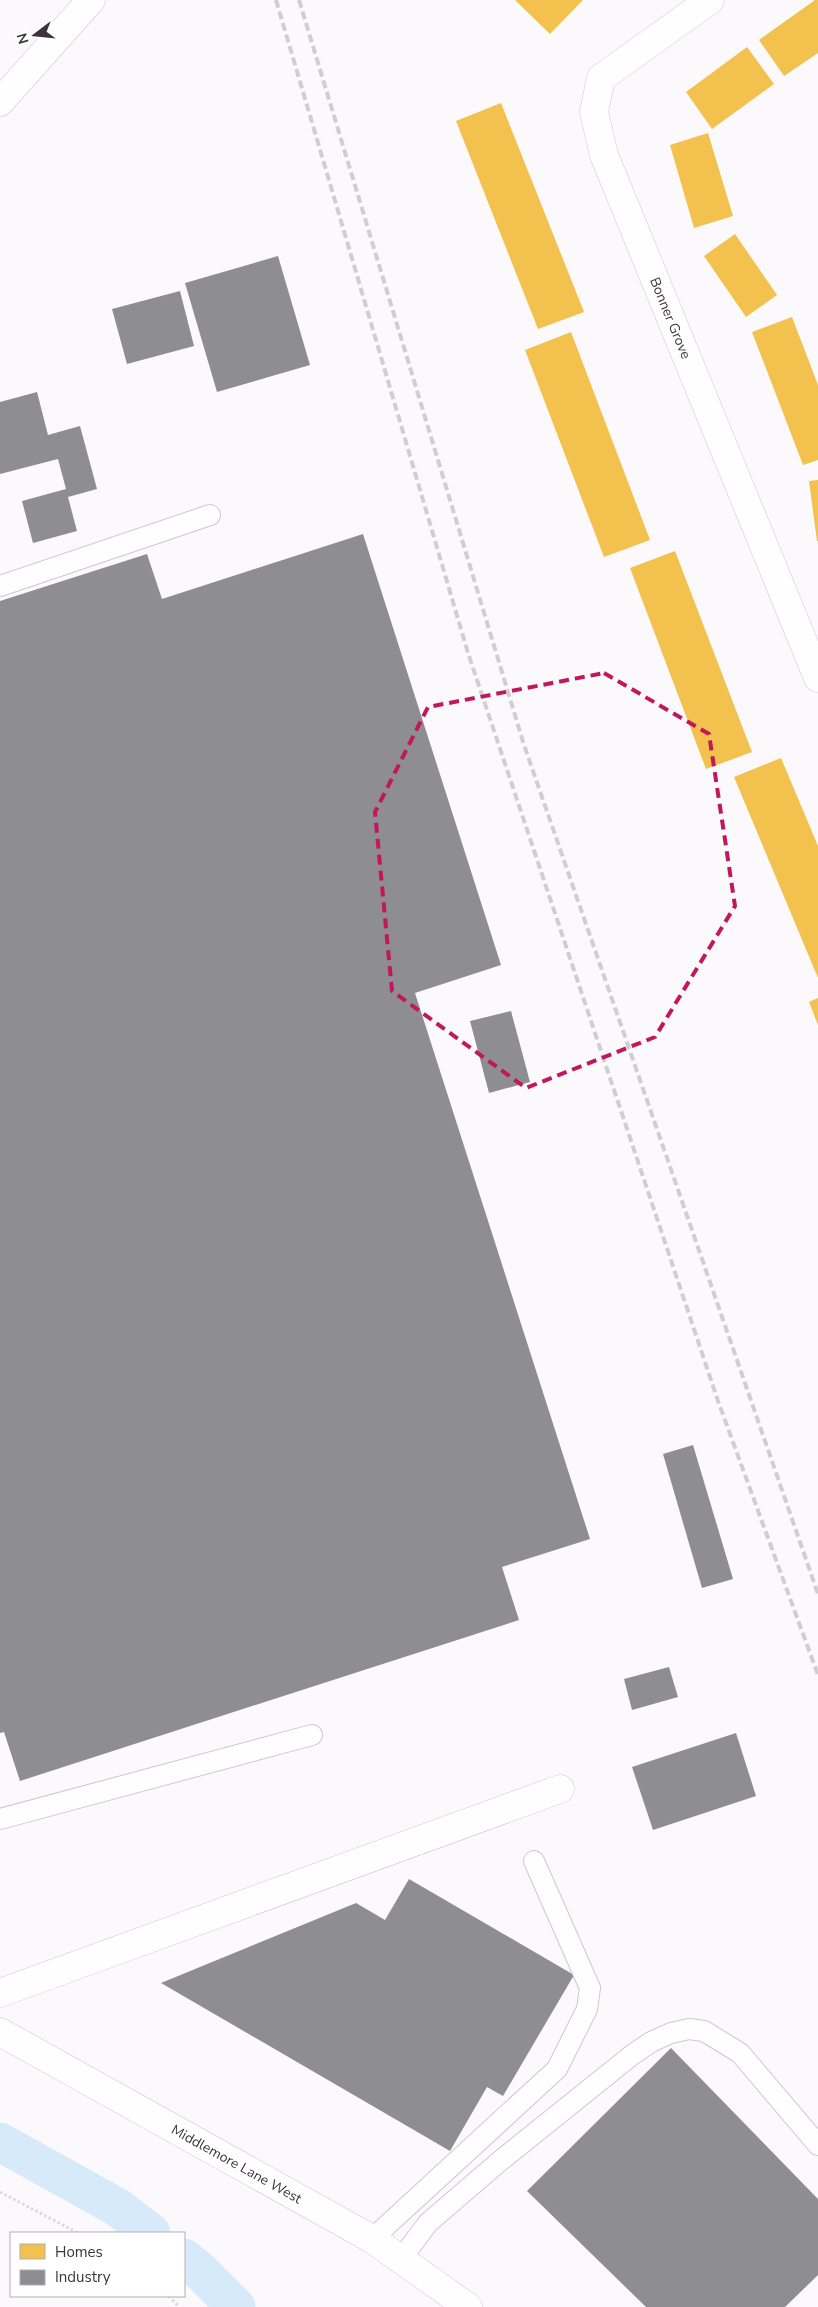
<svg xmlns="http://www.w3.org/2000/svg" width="818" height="2307" font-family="'Nunito Sans',sans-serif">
<rect width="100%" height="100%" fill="#fbf9fc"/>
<g fill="#f2c14e">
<polygon points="515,0 583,0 550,34"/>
<polygon points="815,0 818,0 818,53 784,76 759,40"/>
<polygon points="747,47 774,84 712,129 686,92"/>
<polygon points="501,103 584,312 538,329 456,121"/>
<polygon points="708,133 733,216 694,228 670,145"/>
<polygon points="735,234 777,295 746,317 704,256"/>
<polygon points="792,317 818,385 818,460 803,465 752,332"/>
<polygon points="571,332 650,540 604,557 525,350"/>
<polygon points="818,480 818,541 817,541 809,481"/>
<polygon points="675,551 752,752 706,769 630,568"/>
<polygon points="781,758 818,846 818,978 734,777"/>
<polygon points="818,998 818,1025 809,1002"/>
</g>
<g fill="#8d8d92">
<polygon points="278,256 310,365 217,392 185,283"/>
<polygon points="180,291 194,346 127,364 112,309"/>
<polygon points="37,392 48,435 80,426 97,489 68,497 77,531 33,543 22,501 66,489 58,459 0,474 0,402"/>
<polygon points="363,534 501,965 415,993 590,1539 502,1567 519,1620 20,1781 4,1732 0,1733 0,601 147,554 162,599"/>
<polygon points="511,1011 530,1082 489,1093 470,1021"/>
<polygon points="693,1445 733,1579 702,1588 663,1454"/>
<polygon points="669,1667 678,1697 632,1710 624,1679"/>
<polygon points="736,1733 756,1796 653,1830 632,1767"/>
<polygon points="409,1879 574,1975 503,2096 487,2087 450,2151 161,1983 356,1903 385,1920"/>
<polygon points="671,2048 818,2199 818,2275 785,2307 646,2307 527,2191"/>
</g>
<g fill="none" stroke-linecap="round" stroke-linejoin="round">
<g stroke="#d7eafa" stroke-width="39">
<polyline points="0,2142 117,2207 151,2233"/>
<polyline points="184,2258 200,2271 236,2307"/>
</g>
<g stroke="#cdc8ce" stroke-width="22">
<g id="service">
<polyline points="0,586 210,515"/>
<polyline points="0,1819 312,1735"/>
<polyline points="372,2239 557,2069 587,2009 590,1988 534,1861"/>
<polyline points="401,2259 428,2223 500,2161 632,2055 651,2042 671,2033 689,2029 704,2031 740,2053 818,2145"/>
</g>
</g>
<g stroke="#cdc8ce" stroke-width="29">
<g id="minor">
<path id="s1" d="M710 0 601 78 594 112 604 155 818 678"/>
<polyline points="0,102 91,0"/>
<polyline points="0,1993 560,1789"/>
<path id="s2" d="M0 2032 372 2239 468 2307"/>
</g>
</g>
<g stroke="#dcd9dc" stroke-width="3" stroke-dasharray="2.5 2.5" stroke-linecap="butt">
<polyline points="0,2192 78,2233"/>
<polyline points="169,2296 179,2307"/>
</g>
<use href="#service" stroke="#fefeff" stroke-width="20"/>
<use href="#minor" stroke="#fefeff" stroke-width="28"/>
<g stroke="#d0ced0" stroke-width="4" stroke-dasharray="8 4" stroke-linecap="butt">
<polyline points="276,0 468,653 718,1401 818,1675"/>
<polyline points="299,0 524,745 818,1594"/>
</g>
</g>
<path fill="none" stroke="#c2185b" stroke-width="4" stroke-dasharray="10 6" stroke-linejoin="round" d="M604 673 709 734 735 906 655 1037 526 1088 392 991 375 812 428 707Z"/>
<g text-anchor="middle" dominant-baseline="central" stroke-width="5" stroke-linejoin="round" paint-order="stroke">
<g font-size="14" fill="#3c333d" stroke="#fff">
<text stroke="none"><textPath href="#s1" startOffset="389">Bonner Grove</textPath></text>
<text stroke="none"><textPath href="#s2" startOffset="271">Middlemore Lane West</textPath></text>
</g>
</g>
<rect x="10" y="2232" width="175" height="65" fill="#ffffff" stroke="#b1adb1"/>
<rect x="20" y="2244" width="25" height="15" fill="#f2c14e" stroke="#b1adb1"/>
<text x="55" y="2257" font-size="15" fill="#3c333d">Homes</text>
<rect x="20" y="2270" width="25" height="15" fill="#8d8d92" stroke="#b1adb1"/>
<text x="55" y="2282" font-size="15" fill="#3c333d">Industry</text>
<g transform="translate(35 35) rotate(254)" stroke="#ffffff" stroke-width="4" paint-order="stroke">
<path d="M0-4L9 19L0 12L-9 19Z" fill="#3c333d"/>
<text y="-8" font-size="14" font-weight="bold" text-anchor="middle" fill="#3c333d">N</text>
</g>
</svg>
